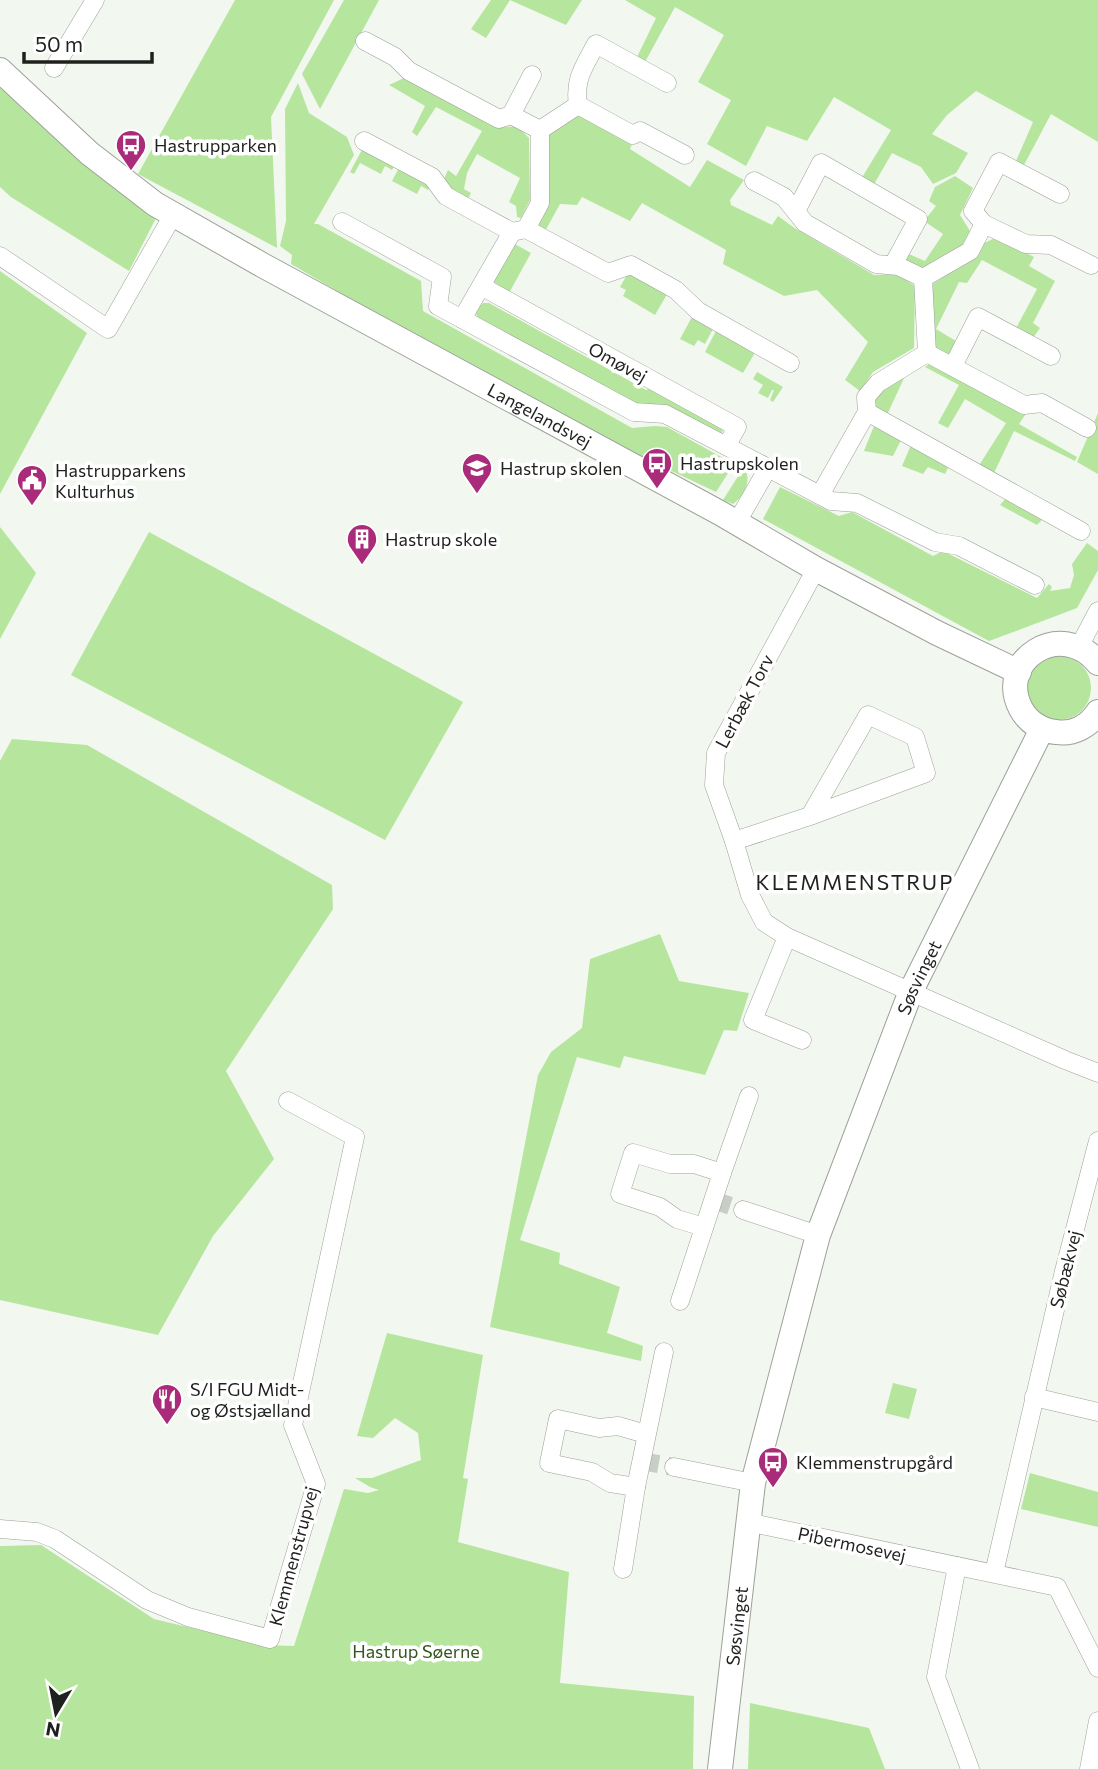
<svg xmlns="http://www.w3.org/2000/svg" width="1098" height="1769" font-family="Commissioner,sans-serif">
<rect width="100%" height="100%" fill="#f2f8ef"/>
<g fill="#b6e59e">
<polygon points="235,0 334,0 271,117 277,248 138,174"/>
<polygon points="344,0 379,0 320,109 302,74"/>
<polygon points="491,0 582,0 566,25 510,0 486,38 471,29"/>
<polygon points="625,0 1098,0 1098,142 1051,114 1024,165 1016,161 1033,122 976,91 947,115 932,134 968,153 956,173 933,184 921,167 892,153 873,186 861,179 891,130 834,97 807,141 767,126 746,166 707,144 731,100 698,82 724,35 675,7 645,62 637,57 656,18"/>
<polygon points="404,78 492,126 518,127 529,138 530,200 521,218 517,217 516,206 509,202 520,178 477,154 467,173 464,189 471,193 467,201 448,192 444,179 448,170 456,176 482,131 436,107 417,136 412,132 425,106 389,85"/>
<polygon points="0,82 156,218 129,271 11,197 0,187"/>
<polygon points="298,83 309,113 347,137 354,155 314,224 318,224 421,281 423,311 632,428 655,426 667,427 734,464 716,492 640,456 351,299 291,264 292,255 280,246 286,221 285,109"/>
<polygon points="581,114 633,141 630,149 690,187 707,160 744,180 730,200 731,205 772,225 778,216 793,227 874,275 897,274 915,286 914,348 873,372 860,391 845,380 868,342 817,290 784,296 723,264 726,250 642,203 630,221 582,197 577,205 560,204 543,235 527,227 546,132"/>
<polygon points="364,146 396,163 392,170 385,166 381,174 360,163 354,174 350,172"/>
<polygon points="400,166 430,186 428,190 421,186 417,194 392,181"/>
<polygon points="955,176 973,188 960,215 970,231 960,250 922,271 905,260 904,252 925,261 943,234 924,221 936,206 929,201 935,187"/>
<polygon points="997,237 1034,257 1029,266 1055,281 1033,323 1040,328 1033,338 1015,330 1037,289 982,260 967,283 959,282 936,329 961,344 951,361 933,349 931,285 954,270 980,245"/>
<path d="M513 243 531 253 508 295C500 290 493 288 494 277Z"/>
<polygon points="0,271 87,333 0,494"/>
<polygon points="628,273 665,290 666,296 655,315 623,296 626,290 620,287"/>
<polygon points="483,303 489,303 646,390 651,388 724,428 721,434 672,408 639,406 480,321 476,314 479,307"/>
<polygon points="693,315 713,329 705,344 698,340 694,346 680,339"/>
<polygon points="717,329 756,351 743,373 705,352"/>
<polygon points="929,364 1016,409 1027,412 1019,424 1077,457 1075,461 1014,431 993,475 978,467 1006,423 965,399 948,428 938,423 959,385 925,367"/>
<polygon points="757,372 783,387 773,402 770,400 774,390 772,390 768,398 758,393 763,385 753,379"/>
<polygon points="905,376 886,417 871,408 871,400 887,387"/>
<polygon points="1098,413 1098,474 1077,462"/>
<polygon points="874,426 901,440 893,456 864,451"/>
<polygon points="911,445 949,466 945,474 928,467 923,474 902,466"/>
<path d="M744 467C752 480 745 495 733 504L723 500Z"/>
<polygon points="780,487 839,516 852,512 933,556 943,551 1037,598 1049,584 1052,587 1050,591 1070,588 1074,575 1072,564 1087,543 1098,551 1098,570 1077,608 989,641 763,519"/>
<polygon points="1006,498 1043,519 1037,525 1000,505"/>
<polygon points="0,527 36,573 0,639"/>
<polygon points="149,532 463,702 385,840 71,675"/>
<circle cx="1059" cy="688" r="32"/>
<polygon points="12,739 87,745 332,885 333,909 226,1071 274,1159 213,1236 158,1335 0,1300 0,761"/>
<polygon points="660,934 679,981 749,993 737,1031 724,1030 705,1075 624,1056 620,1068 577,1057 520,1240 560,1253 559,1264 620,1287 607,1333 643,1346 641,1361 490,1327 538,1075 551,1052 582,1028 590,959"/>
<polygon points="387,1333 483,1355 463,1478 468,1479 458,1542 569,1572 560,1683 694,1696 693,1769 0,1769 0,1546 41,1545 154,1619 263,1645 294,1646 344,1489 368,1493 379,1490 370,1487 355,1478 372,1478 421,1460 418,1433 395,1418 373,1438 357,1436"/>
<polygon points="893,1383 917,1389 909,1419 885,1413"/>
<polygon points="1030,1473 1098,1492 1098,1527 1021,1509"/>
<polygon points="750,1703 869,1728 885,1769 748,1769"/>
</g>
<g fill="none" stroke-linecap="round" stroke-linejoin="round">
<g stroke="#c8cdc5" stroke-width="18" stroke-dasharray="18 9" stroke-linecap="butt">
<polyline points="713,1200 743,1210"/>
<polyline points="641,1461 674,1467"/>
</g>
<g stroke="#9ca199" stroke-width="19">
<g id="street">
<polyline points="365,41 395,57 409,71 499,119 511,115 540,130"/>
<polyline points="54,68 95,0"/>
<polyline points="578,105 633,135 640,131 685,155"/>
<polyline points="511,115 532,75"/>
<path d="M364 141 432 177 446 196 512 232 526 229 540 203V130L578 105C574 79 584 67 596 44L667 83"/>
<polyline points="754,181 784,197 805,223 876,264 898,266 923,278"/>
<polyline points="796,211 821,163 918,219 893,265"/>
<polyline points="342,222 442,277 438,306 634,412 665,414 831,501 857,503 935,542 959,546 1035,585"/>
<polyline points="984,224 1026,244 1051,245 1091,265"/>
<polyline points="526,229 608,273 631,265 676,290 698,311 790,363"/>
<polyline points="0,256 108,329 173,215"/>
<polyline points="481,286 737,427 727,445"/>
<polyline points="462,319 512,232"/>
<polyline points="927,353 1024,405 1042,403 1087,428"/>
<polyline points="953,366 978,317 1051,356"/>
<polyline points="867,412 1081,531"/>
<polyline points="820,495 867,412 866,397 878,383 927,353 923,278 970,251 984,224 973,211 999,162 1060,194"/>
<polyline points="737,522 768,468"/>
<polyline points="816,569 716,753 714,785 734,841 750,895 764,922 787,937 1065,1060 1098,1073"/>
<polyline points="1079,647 1098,611"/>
<polyline points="734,841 810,816 926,773 915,737 868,715 810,816"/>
<polyline points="787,937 753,1020 802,1040"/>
<polyline points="743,1210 818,1235"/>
<polyline points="704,1227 677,1219 660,1207 620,1194 633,1153 670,1164 694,1164 722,1173"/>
<polyline points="680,1301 722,1173 749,1096"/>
<polyline points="1034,1397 1098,1412"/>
<polyline points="674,1467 753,1483"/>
<polyline points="636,1487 610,1483 592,1472 549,1463 558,1419 599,1428 618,1426 646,1434"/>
<polyline points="747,1522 1057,1587 1098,1668"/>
<polyline points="0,1529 37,1532 55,1539 147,1600 188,1617 270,1639 316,1484 293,1425 355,1137 288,1101"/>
<polyline points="957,1566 936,1677 970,1769"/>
<polyline points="623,1569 636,1487 664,1352"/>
<polyline points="994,1573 1064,1271 1098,1141"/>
<polyline points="1089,1769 1098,1721"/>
</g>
</g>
<g stroke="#9ca199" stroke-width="26">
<g id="secondary">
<path id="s1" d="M0 70 89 153 155 204 264 266 720 513 816 569 937 633 1019 672"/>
<path d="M1098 663C1062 618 995 660 1021 709 1028 722 1042 731 1056 732 1073 735 1089 726 1098 712"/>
<path id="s2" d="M720 1769 753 1483 818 1235 911 991 1042 729"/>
</g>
</g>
<use href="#street" stroke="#fff" stroke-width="18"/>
<use href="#secondary" stroke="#fff" stroke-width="24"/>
</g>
<defs>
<g id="bus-pin" transform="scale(1.575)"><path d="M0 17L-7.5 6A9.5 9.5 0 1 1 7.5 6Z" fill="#aa2b7a" stroke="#fff"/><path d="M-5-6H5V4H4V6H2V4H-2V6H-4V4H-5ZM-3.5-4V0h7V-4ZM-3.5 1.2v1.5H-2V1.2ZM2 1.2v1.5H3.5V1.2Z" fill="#fff"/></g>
<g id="school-pin" transform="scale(1.575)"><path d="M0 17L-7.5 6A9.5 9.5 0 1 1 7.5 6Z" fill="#aa2b7a" stroke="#fff"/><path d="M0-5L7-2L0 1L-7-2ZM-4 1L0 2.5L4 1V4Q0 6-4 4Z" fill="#fff"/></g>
<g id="civic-pin" transform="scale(1.575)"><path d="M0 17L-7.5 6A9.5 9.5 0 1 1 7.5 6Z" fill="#aa2b7a" stroke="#fff"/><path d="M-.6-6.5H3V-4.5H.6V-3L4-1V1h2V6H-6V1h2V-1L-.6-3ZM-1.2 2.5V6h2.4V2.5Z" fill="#fff"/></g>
<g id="building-pin" transform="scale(1.575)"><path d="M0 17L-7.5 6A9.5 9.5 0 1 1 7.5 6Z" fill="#aa2b7a" stroke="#fff"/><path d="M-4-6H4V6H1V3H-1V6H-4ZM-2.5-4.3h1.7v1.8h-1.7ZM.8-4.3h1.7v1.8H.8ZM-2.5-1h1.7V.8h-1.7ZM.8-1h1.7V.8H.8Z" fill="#fff"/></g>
<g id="restaurant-pin" transform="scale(1.575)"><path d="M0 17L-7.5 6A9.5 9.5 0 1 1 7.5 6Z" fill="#aa2b7a" stroke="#fff"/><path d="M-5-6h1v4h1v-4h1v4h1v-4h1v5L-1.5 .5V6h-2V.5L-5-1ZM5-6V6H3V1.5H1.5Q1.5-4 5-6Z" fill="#fff"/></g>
</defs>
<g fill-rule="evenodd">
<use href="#bus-pin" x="131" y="145"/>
<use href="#bus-pin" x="657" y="463"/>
<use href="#school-pin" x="477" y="468"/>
<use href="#civic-pin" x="32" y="480"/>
<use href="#building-pin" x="362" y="539"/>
<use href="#restaurant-pin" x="167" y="1399"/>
<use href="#bus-pin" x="773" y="1462"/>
</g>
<g text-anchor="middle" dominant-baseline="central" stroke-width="7" stroke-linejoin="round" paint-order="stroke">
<g font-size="18" fill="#1f211e" stroke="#fff" text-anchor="start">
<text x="154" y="145">Hastrupparken</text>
<text x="680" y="463">Hastrupskolen</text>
<text x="500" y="468">Hastrup skolen</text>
<text x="55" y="470">Hastrupparkens<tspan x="55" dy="21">Kulturhus</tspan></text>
<text x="385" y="539">Hastrup skole</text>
<text x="190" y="1389">S/I FGU Midt-<tspan x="190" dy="21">og Østsjælland</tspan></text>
<text x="796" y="1462">Klemmenstrupgård</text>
</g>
<g font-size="18" fill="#1f211e" stroke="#fff">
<text transform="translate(618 362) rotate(29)">Omøvej</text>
<text stroke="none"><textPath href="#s1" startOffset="644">Langelandsvej</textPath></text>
<text transform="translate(744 701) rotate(-62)">Lerbæk Torv</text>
<text stroke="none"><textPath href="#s2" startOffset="821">Søsvinget</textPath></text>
<text transform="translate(1065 1269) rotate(-76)">Søbækvej</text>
<text transform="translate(852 1544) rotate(12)">Pibermosevej</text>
<text transform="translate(293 1556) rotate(-75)">Klemmenstrupvej</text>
<text stroke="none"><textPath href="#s2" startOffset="144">Søsvinget</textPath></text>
</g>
<g font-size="18" fill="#34561e" stroke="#fff">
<text x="416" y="1651">Hastrup Søerne</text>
</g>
<g font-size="21" letter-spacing="2" fill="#1f211e" stroke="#fff">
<text x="855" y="881">KLEMMENSTRUP</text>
</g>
</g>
<g transform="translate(56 1713) rotate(190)" stroke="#ffffff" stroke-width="5" paint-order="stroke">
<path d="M0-5L12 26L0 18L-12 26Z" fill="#1f211e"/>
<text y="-10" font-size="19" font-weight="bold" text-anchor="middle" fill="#1f211e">N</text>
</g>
<path d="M24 52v10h128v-10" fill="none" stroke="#1f211e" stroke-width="3.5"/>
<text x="35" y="52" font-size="21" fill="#1f211e" stroke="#ffffff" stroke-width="5" paint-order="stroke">50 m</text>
</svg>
